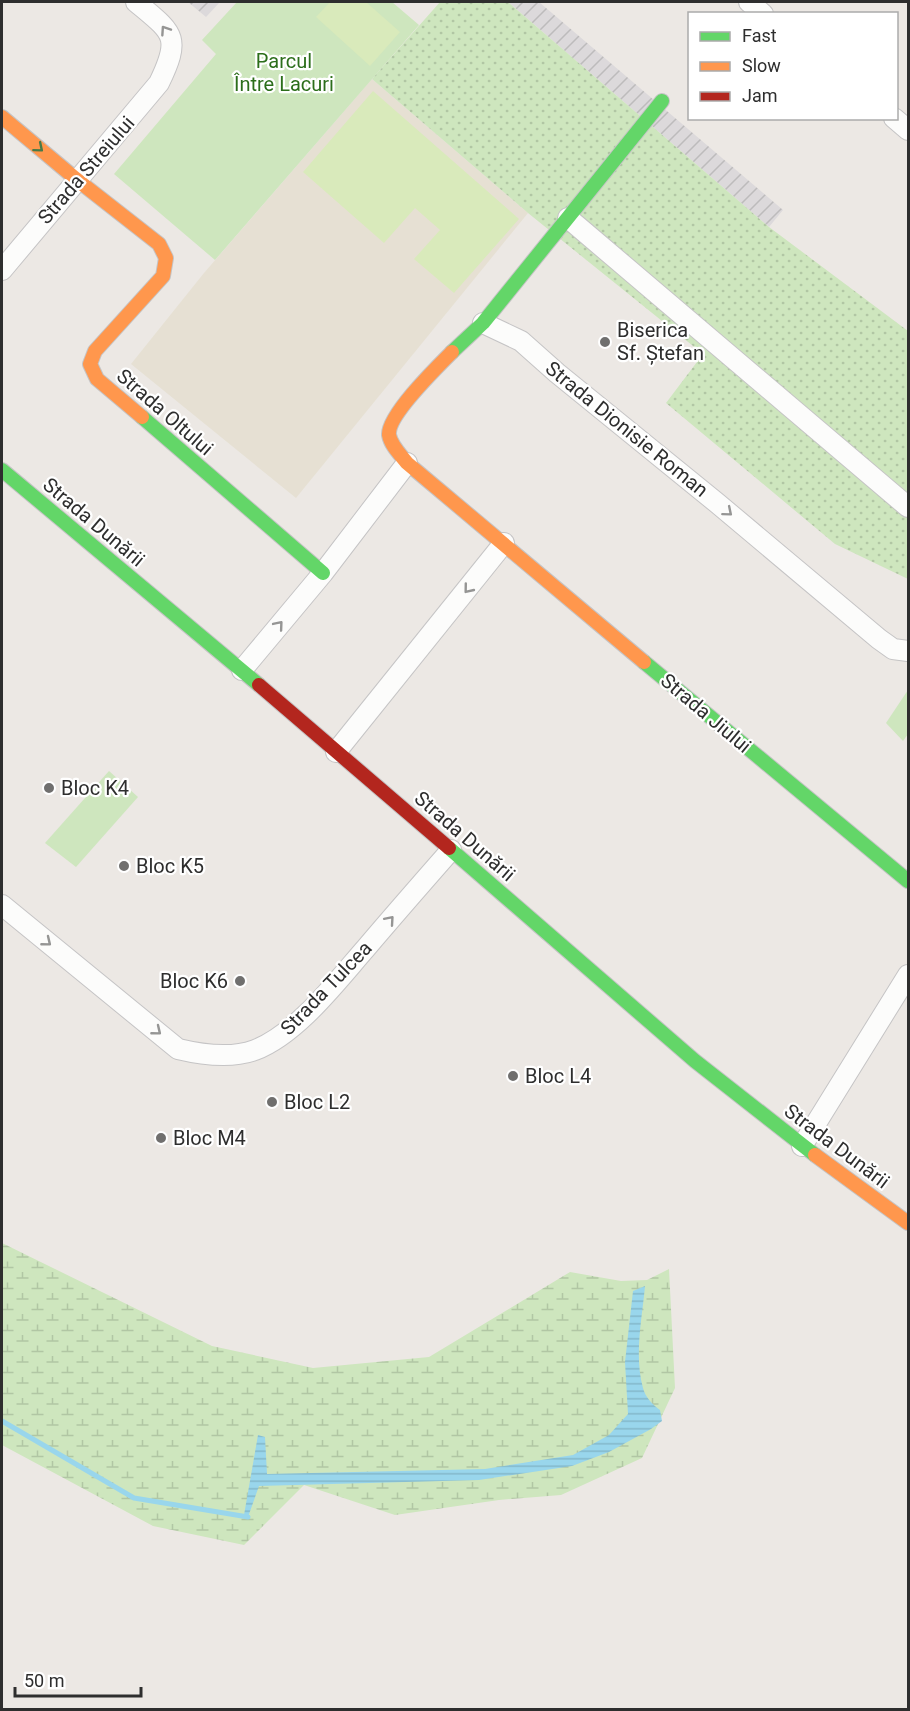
<svg xmlns="http://www.w3.org/2000/svg" width="910" height="1711" font-family="Roboto,sans-serif">
<defs>
<pattern id="industrial-furrows" width="10" height="10" patternUnits="userSpaceOnUse" patternTransform="scale(1.5)"><rect width="10" height="10" fill="#dcd9db"/><path d="M-1 1l2-2M0 10L10 0M9 11l2-2" fill="none" stroke="#bdbbbc"/></pattern>
<pattern id="grass-dots" width="8" height="8" patternUnits="userSpaceOnUse" patternTransform="scale(1.5)"><rect width="8" height="8" fill="#cee6be"/><path d="M2 2h.1M6 6h.1" fill="none" stroke="#b1c6a4" stroke-width="1.8" stroke-linecap="round"/></pattern>
<pattern id="wetland-marsh" width="20" height="14" patternUnits="userSpaceOnUse" patternTransform="scale(1.5)"><rect width="20" height="14" fill="#cee6be"/><path d="M1 5h8M5 5V1M11 12h8M15 12V8" fill="none" stroke="#b1c6a4"/></pattern>
<pattern id="water-rules" width="6" height="5" patternUnits="userSpaceOnUse" patternTransform="scale(1.5)"><rect width="6" height="5" fill="#99d6ec"/><path d="M0 2.5h6" fill="none" stroke="#84b8cb"/></pattern>
</defs>
<rect width="100%" height="100%" fill="#ece8e4"/>
<g fill="url(#industrial-furrows)">
<polygon points="188,2 220,2 206,17"/>
<polygon points="508,2 539,2 783,210 769,227"/>
</g>
<polygon fill="#e6e0d3" points="372,79 528,213 296,498 131,364 204,273"/>
<polygon fill="url(#grass-dots)" points="440,2 508,2 769,227 908,331 908,579 835,544 666,403 703,354 528,213 372,79"/>
<polygon fill="url(#wetland-marsh)" points="2,1243 212,1346 313,1368 429,1357 570,1272 621,1281 647,1280 669,1269 675,1388 642,1458 561,1495 499,1500 395,1515 304,1485 244,1545 153,1526 2,1445"/>
<g fill="#cee6be">
<polygon points="237,2 392,2 419,25 215,260 114,174 216,54 202,40"/>
<polygon points="908,690 908,734 903,741 886,723"/>
<polygon points="109,771 138,797 76,867 45,843"/>
</g>
<g fill="#d9eabb">
<polygon points="330,2 366,2 400,32 370,66 316,17"/>
<polygon points="373,91 519,219 454,293 414,259 440,230 415,208 384,243 303,172"/>
</g>
<path fill="url(#water-rules)" d="M645 1286C642 1319 634 1356 643 1388 645 1397 653 1405 660 1410L662 1421 651 1429 609 1452 572 1466 479 1480 259 1486 248 1517 244 1515 258 1435 265 1437 267 1474 485 1469 573 1455 609 1435 628 1414 625 1362 633 1291Z"/>
<g fill="none" stroke-linecap="round" stroke-linejoin="round">
<polyline stroke="#99d6ec" stroke-width="5" points="2,1421 134,1498 248,1517"/>
<g stroke="#c5c4c5" stroke-width="22">
<g id="street">
<polyline points="749,2 763,14"/>
<polyline points="894,118 908,130"/>
<polyline points="568,218 908,507"/>
<path d="M2 270 159 83C182 36 173 33 136 2"/>
<polyline points="483,323 521,341 557,373 717,503 879,639 893,649 908,651"/>
<polyline points="242,670 323,573 407,463"/>
<polyline points="336,752 504,543"/>
<path d="M2 905 178 1049C203 1055 231 1059 255 1050 297 1034 337 981 366 948 394 915 422 883 451 850"/>
<polyline points="802,1146 908,975"/>
</g>
</g>
<g stroke="#c5c4c5" stroke-width="16">
<g id="fast">
<polyline points="452,352 483,323 662,101"/>
<polyline points="142,417 323,573"/>
<polyline points="2,470 259,685"/>
<polyline points="644,662 908,881"/>
<polyline points="449,848 695,1061 815,1155"/>
</g>
</g>
<g stroke="#c5c4c5" stroke-width="16">
<g id="slow">
<polyline points="2,117 76,179 159,244 166,258 163,276 95,351 90,364 97,379 142,417"/>
<path d="M452 352C438 366 387 416 389 435 391 446 401 455 407 463L644 662"/>
<polyline points="815,1155 908,1223"/>
</g>
</g>
<g stroke="#c5c4c5" stroke-width="16">
<polyline id="jam" points="259,685 449,848"/>
</g>
<use href="#street" stroke="#fcfcfb" stroke-width="20"/>
<use href="#fast" stroke="#63d668" stroke-width="14"/>
<use href="#slow" stroke="#ff974d" stroke-width="14"/>
<use href="#jam" stroke="#b3261e" stroke-width="14"/>
</g>
<defs><path id="oneway-chevron" d="M-2-3.5L2.5 0L-2 3.5" fill="none" stroke-width="1.6" stroke-linecap="round" stroke-linejoin="round" transform="scale(1.5)"/></defs>
<g stroke="#959594">
<use href="#oneway-chevron" transform="translate(165 30) rotate(-124)"/>
<use href="#oneway-chevron" transform="translate(728 512) rotate(40)"/>
<use href="#oneway-chevron" transform="translate(468 589) rotate(129)"/>
<use href="#oneway-chevron" transform="translate(279 625) rotate(-50)"/>
<use href="#oneway-chevron" transform="translate(390 920) rotate(-49)"/>
<use href="#oneway-chevron" transform="translate(47 942) rotate(39)"/>
<use href="#oneway-chevron" transform="translate(157 1031) rotate(39)"/>
</g>
<use stroke="#467a48" href="#oneway-chevron" transform="translate(39 148) rotate(40)"/>
<g fill="#706f6e" stroke="#fff" stroke-width="2">
<circle cx="605" cy="342" r="6"/>
<circle cx="49" cy="788" r="6"/>
<circle cx="124" cy="866" r="6"/>
<circle cx="240" cy="981" r="6"/>
<circle cx="513" cy="1076" r="6"/>
<circle cx="272" cy="1102" r="6"/>
<circle cx="161" cy="1138" r="6"/>
</g>
<g text-anchor="middle" dominant-baseline="central" stroke-width="4.5" stroke-linejoin="round" paint-order="stroke">
<g font-size="20" fill="#2c6e1b" stroke="#fff">
<text x="284" y="61">Parcul<tspan x="284" dy="23">Între Lacuri</tspan></text>
</g>
<g font-size="20" fill="#2e2e2e" stroke="#fff">
<text transform="translate(86 170) rotate(-49)">Strada Streiului</text>
<text transform="translate(165 412) rotate(41)">Strada Oltului</text>
<text transform="translate(627 429) rotate(39)">Strada Dionisie Roman</text>
<text transform="translate(94 522) rotate(40)">Strada Dunării</text>
<text transform="translate(706 713) rotate(40)">Strada Jiului</text>
<text transform="translate(465 836) rotate(41)">Strada Dunării</text>
<text transform="translate(326 988) rotate(-46)">Strada Tulcea</text>
<text transform="translate(837 1146) rotate(37)">Strada Dunării</text>
</g>
<g font-size="20" fill="#2e2e2e" stroke="#fff" text-anchor="start">
<text x="617" y="330">Biserica<tspan x="617" dy="23">Sf. Ștefan</tspan></text>
<text x="61" y="788">Bloc K4</text>
<text x="136" y="866">Bloc K5</text>
<text x="228" y="981" text-anchor="end">Bloc K6</text>
<text x="525" y="1076">Bloc L4</text>
<text x="284" y="1102">Bloc L2</text>
<text x="173" y="1138">Bloc M4</text>
</g>
</g>
<rect width="910" height="1711" fill="none" stroke="#2e2e2e" stroke-width="6"/>
<rect x="688" y="12" width="210" height="108" fill="#ffffff" stroke="#ababab" stroke-width="1.5"/>
<rect x="700" y="32" width="30" height="9" fill="#63d668" stroke="#ababab" stroke-width="1.5"/>
<text x="742" y="42" font-size="18" fill="#2e2e2e">Fast</text>
<rect x="700" y="62" width="30" height="9" fill="#ff974d" stroke="#ababab" stroke-width="1.5"/>
<text x="742" y="72" font-size="18" fill="#2e2e2e">Slow</text>
<rect x="700" y="92" width="30" height="9" fill="#b3261e" stroke="#ababab" stroke-width="1.5"/>
<text x="742" y="102" font-size="18" fill="#2e2e2e">Jam</text>
<path d="M15 1687v9h126v-9" fill="none" stroke="#2e2e2e" stroke-width="3"/>
<text x="24" y="1687" font-size="18" fill="#2e2e2e" stroke="#ffffff" stroke-width="4.5" paint-order="stroke">50 m</text>
</svg>
